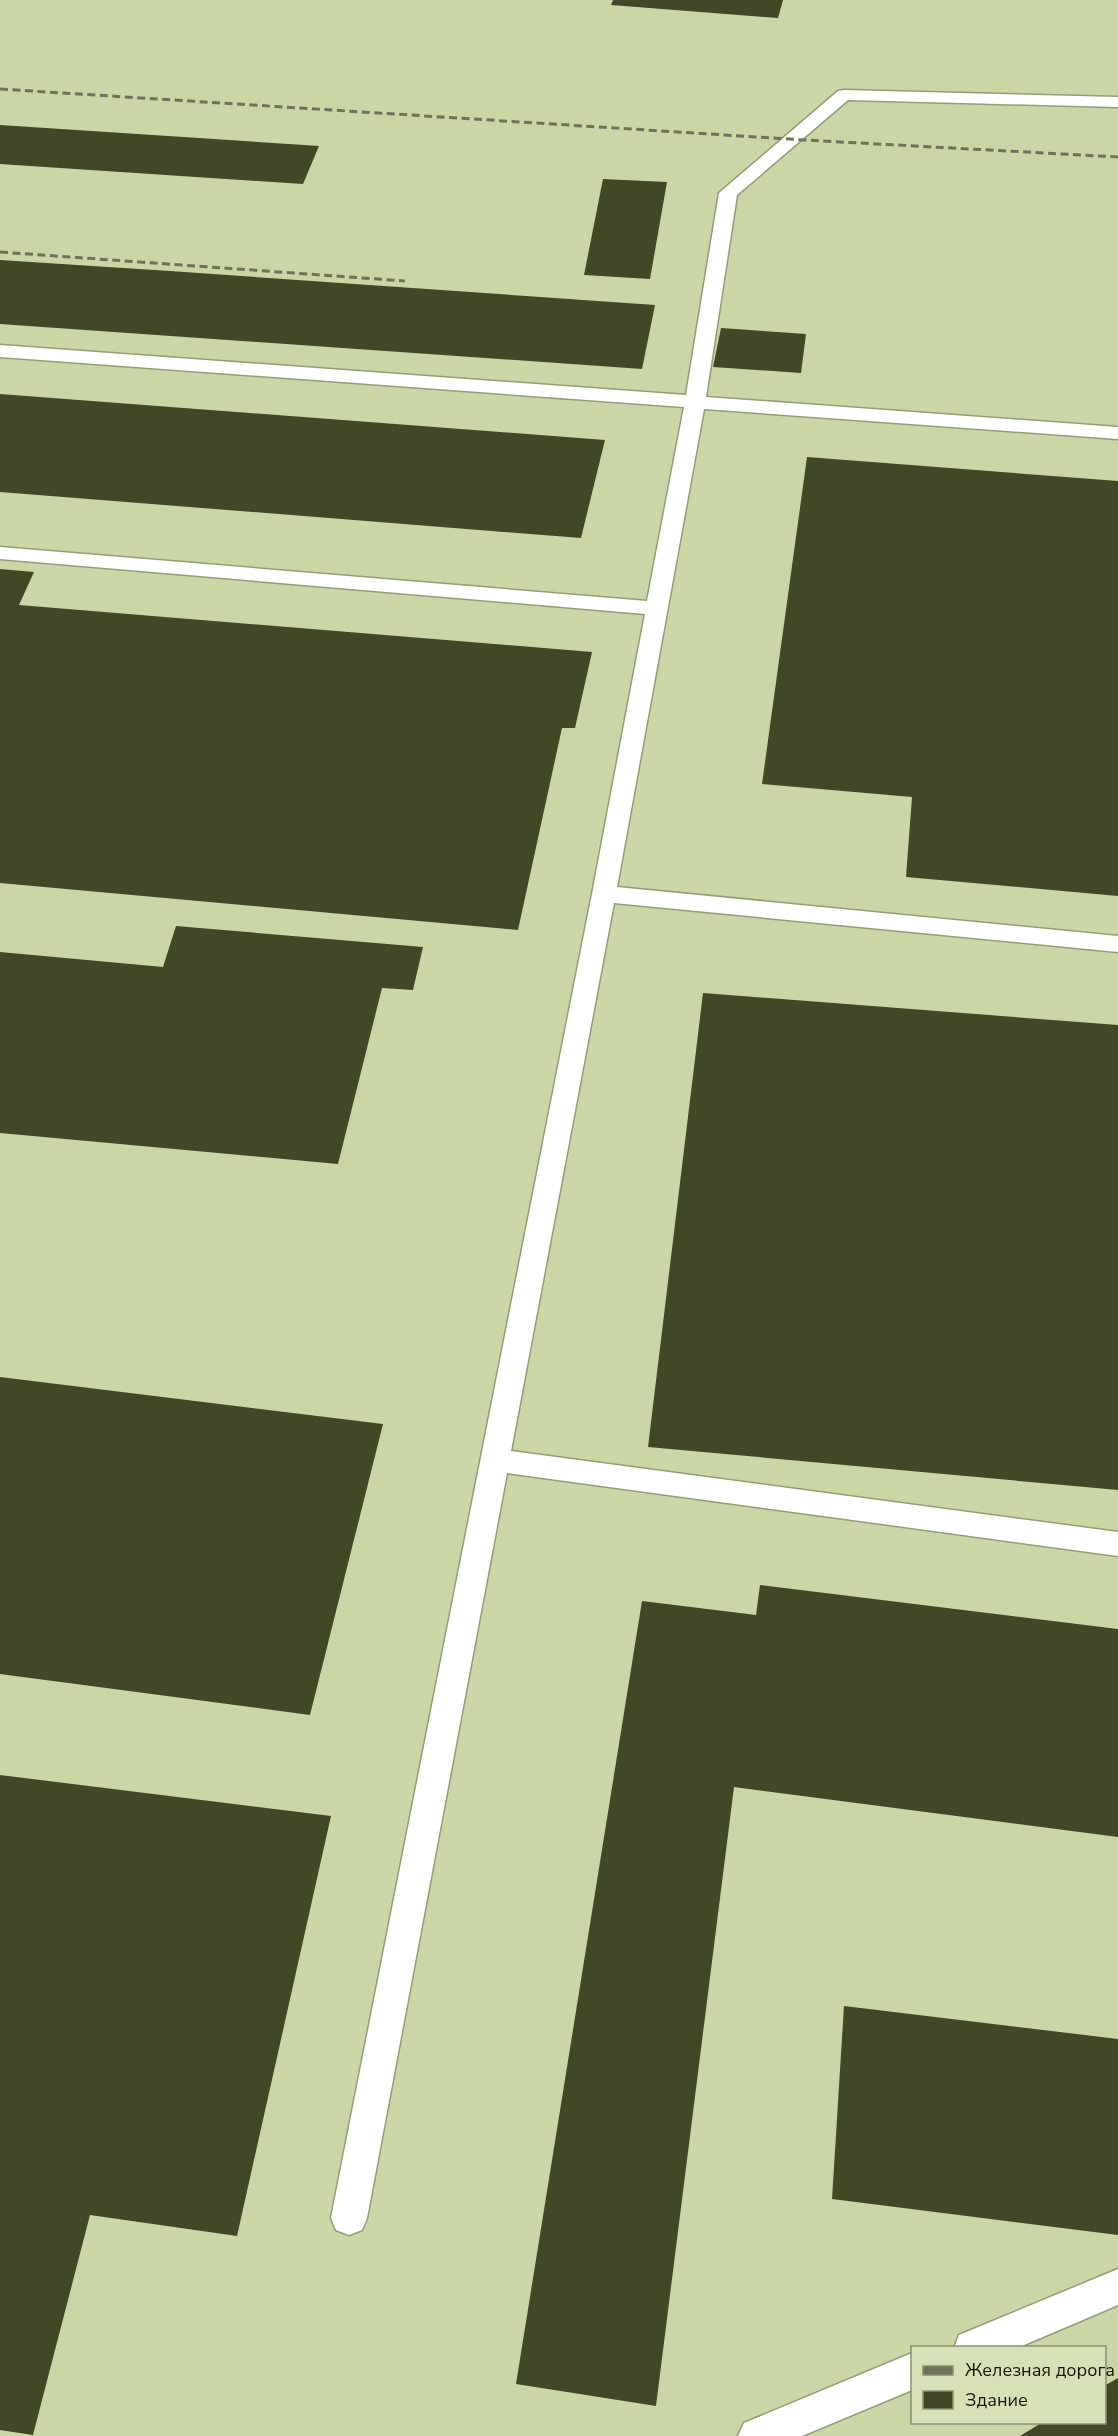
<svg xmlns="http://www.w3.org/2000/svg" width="1118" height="2436" font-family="'Nunito Sans',sans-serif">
<rect width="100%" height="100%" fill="#d7e1b8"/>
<path fill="#cbd6a7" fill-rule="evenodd" d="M0 0H1118V2436H0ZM912 2348H1104V2422H912Z"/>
<g fill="#414825">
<polygon points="613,0 783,0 778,18 611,5"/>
<polygon points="0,125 319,146 303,184 0,164"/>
<polygon points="603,179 667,182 650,279 584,275"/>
<polygon points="0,260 170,271 655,305 642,369 0,324"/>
<polygon points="721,328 806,334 801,373 713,367"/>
<polygon points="0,394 605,440 581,538 0,492"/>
<polygon points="807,457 1118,481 1118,896 906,877 912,797 762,784"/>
<polygon points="0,569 34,572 19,605 592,652 575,728 562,728 518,930 0,883"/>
<polygon points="176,926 423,947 413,990 382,988 338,1164 0,1133 0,952 163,967"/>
<polygon points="703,993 1118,1025 1118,1490 648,1447"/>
<polygon points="0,1377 383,1424 310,1715 0,1674"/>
<polygon points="760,1585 1118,1629 1118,1837 734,1787 656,2406 516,2384 642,1601 756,1615"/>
<polygon points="0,1775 331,1816 237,2236 90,2215 33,2435 0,2430"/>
<polygon points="844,2006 1118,2039 1118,2235 832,2199"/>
<polygon points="1118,2378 1118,2436 1020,2436 1043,2422 1104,2422 1104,2386"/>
</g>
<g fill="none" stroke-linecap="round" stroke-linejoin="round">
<g stroke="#939c76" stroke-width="3">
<g id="service">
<polygon points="844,90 1118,97 1118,107 848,100 737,195 706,397 1118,427 1118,439 704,409 617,887 1118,936 1118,952 614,903 511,1451 1118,1532 1118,1556 507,1473 367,2218 362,2230 349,2235 336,2230 331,2218 592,894 645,614 0,559 0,547 647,601 684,407 0,357 0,345 686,395 719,193 838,91"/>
<polygon points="1118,2269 1118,2305 1017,2348 954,2348 959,2335"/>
<polygon points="912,2353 912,2390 802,2436 738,2436 744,2423"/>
</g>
</g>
<use href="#service" fill="#fff" fill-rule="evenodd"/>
<g stroke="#6d7358" stroke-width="3" stroke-dasharray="8 4.5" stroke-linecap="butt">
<polyline points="0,89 804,140 1118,157"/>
<polyline points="0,252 405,281"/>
</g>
</g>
<rect x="911" y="2346" width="195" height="78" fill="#d7e1b8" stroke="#899072" stroke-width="1.5"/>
<rect x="923" y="2366" width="30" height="9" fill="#6d7358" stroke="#899072" stroke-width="1.5"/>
<text x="965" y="2376" font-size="18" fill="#141708">Железная дорога</text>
<rect x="923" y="2391" width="30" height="18" fill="#414825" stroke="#899072" stroke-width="1.5"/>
<text x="965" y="2406" font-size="18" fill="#141708">Здание</text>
</svg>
